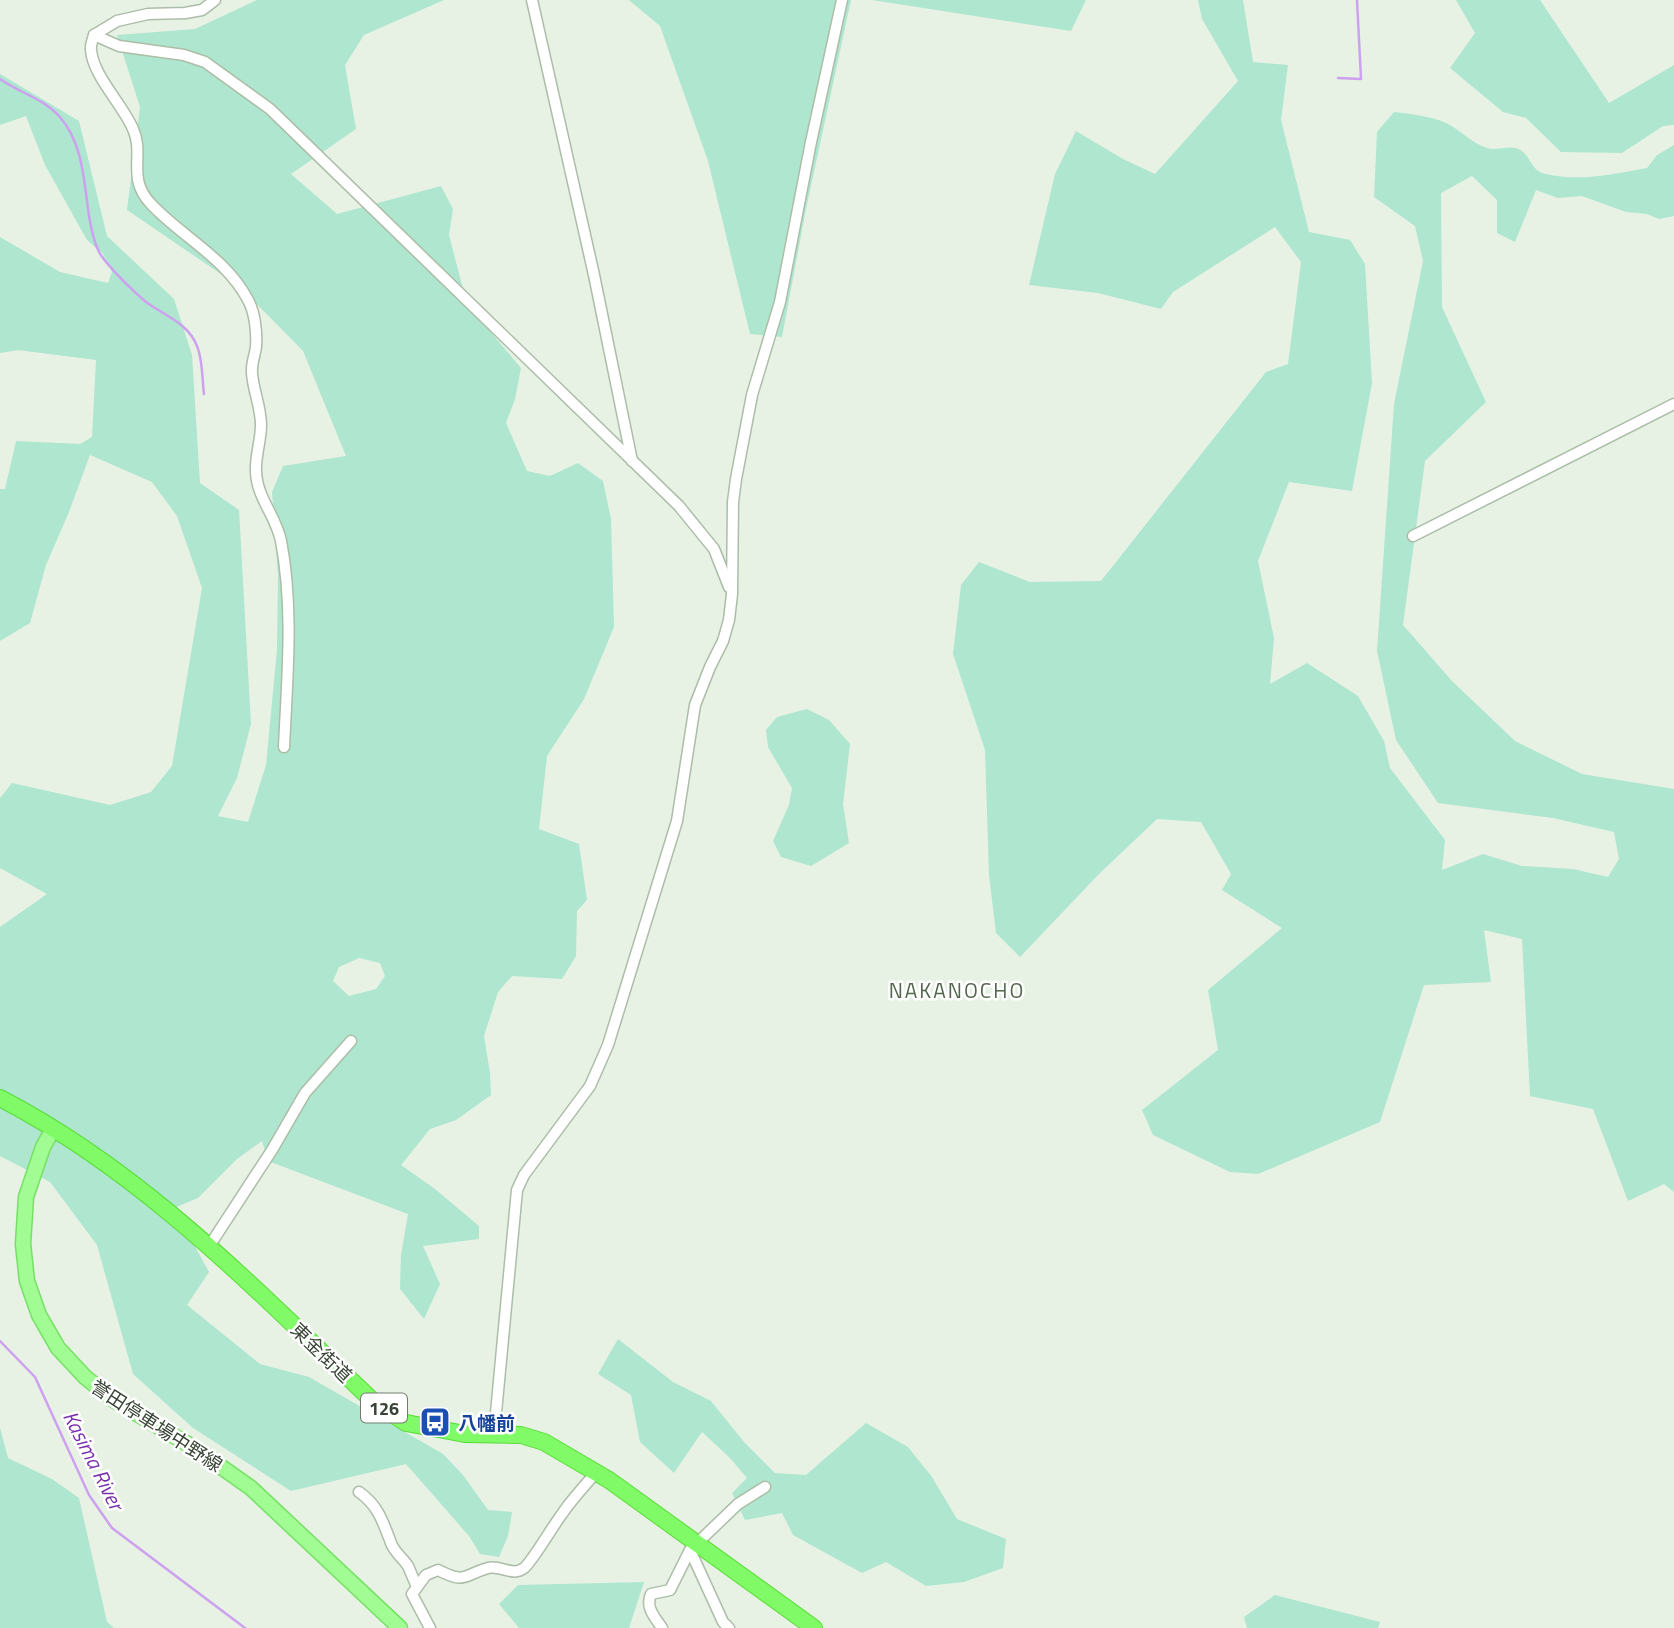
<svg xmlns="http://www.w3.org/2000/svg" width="1674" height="1628" font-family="'Titillium Web','Noto Sans JP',sans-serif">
<rect width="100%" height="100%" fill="#e7f2e5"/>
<g fill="#aee6d0" fill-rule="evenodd">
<path d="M257 0H444L364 35 345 65 356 129 291 174 337 214 441 186 453 209 449 235 467 304 521 368 515 399 506 423 527 471 550 476 578 463 603 481 611 519 614 627 584 699 547 756 539 829 579 844 587 900 577 911 576 956 562 979 512 976 498 992 484 1036 490 1073 491 1095 456 1120 430 1129 401 1165 435 1189 479 1226V1239L423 1246 440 1284 424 1319 400 1289 401 1255 408 1214 268 1161 262 1141 237 1159 198 1198 174 1208 209 1272 187 1305 260 1364 309 1377 443 1454 463 1475 488 1510 512 1512 508 1536 499 1557 480 1554 469 1536 406 1464 291 1491 193 1428 133 1374 97 1245 50 1182 0 1156V927L47 894 0 868V798L12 783 110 805 151 792 172 766 202 588 177 516 152 482 90 455 69 512 46 565 30 623 0 641V489H5L16 441 80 444 92 437 96 360 18 350 0 353V237L60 272 108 283 112 272 103 254 87 240 45 165 26 116 0 125V74L79 121 107 236 174 299 192 355 200 483 239 510 251 724 237 778 218 816 248 822 266 765 277 650 278 576 272 492 283 466 346 456 303 351 240 287 127 210 140 107 117 35 195 29ZM359 958 380 963 385 976 376 989 349 996 333 981 339 967Z"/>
<polygon points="629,0 851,0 806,209 782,337 750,334 708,161 660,26"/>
<polygon points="872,0 1086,0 1071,31"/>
<path d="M1198 0H1243L1253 62 1288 65 1281 120 1309 232 1350 240 1365 264 1372 383 1352 491 1289 482 1258 561 1274 638 1270 684 1307 663 1358 696 1384 741 1390 768 1445 840 1442 870 1483 854 1522 866 1573 869 1608 877 1619 859 1614 832 1553 818 1438 803 1396 740 1377 651 1394 404 1423 261 1415 226 1374 197 1377 132 1394 112C1411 114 1430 116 1446 123 1461 130 1471 143 1487 148 1499 152 1513 142 1523 152 1532 160 1532 171 1546 174 1578 182 1615 174 1647 168L1657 155 1674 145V216L1659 219 1647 214 1626 212 1582 196 1558 198 1536 190 1515 242 1497 233V200L1472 176 1441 193 1442 307 1486 402 1425 461 1403 625 1452 681 1515 741 1582 774 1674 789V1192L1664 1184 1628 1201 1593 1109 1530 1096 1522 939 1484 930 1491 982 1424 985 1380 1122 1258 1174 1230 1172 1153 1135 1142 1110 1218 1050 1208 990 1282 928 1222 890 1231 874 1201 822 1157 819 1099 874 1020 957 996 933 989 875 985 750 953 654 961 585 979 562 1030 582 1101 581 1266 372 1288 364 1301 262 1275 227 1173 292 1161 309 1098 293 1029 285 1055 174 1076 131 1123 159 1155 174 1238 81 1202 19Z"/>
<polygon points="1456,0 1540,0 1609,103 1674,65 1674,125 1663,126 1622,153 1561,152 1526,118 1503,112 1450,68 1475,33"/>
<polygon points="807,709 829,720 850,744 843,804 849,843 811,866 781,857 773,841 789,805 792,788 768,747 766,730 777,717"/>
<polygon points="618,1339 673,1382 711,1401 744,1442 775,1473 806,1475 866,1423 908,1447 932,1477 957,1519 1006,1539 1003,1568 964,1582 926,1586 886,1562 862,1573 793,1535 782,1513 745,1520 732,1493 747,1478 729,1457 702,1432 674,1473 640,1442 631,1395 598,1374"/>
<polygon points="0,1428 8,1458 52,1479 79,1498 107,1622 114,1628 0,1628"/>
<polygon points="644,1582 629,1628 519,1628 499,1604 518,1585"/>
<polygon points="1275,1595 1380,1622 1378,1628 1247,1628 1244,1617"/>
</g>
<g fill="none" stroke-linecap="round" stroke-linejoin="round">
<g stroke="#cda1ef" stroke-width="2.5">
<polyline points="1338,78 1361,79 1357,0"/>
<path d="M0 79C18 92 44 99 59 116 83 142 84 182 89 216 91 228 93 240 99 252 107 266 133 291 146 302 165 316 188 323 197 346 203 360 202 379 204 394"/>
<polyline points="0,1341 35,1377 89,1495 112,1528 245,1628"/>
</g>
<g stroke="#acbda8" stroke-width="13">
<g id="minor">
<path d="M215 0 202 10 185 13 148 14 117 21 94 35C93 39 90 46 91 50 93 76 123 105 133 129 145 155 126 178 151 204 182 237 226 258 248 300 255 312 257 333 256 347 255 355 251 364 252 373 253 390 261 407 261 425 261 441 255 456 256 472 257 498 276 516 281 541 294 609 287 679 284 747"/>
<polyline points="532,0 594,275 632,461"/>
<polyline points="94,35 119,46 184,55 205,62 270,109 679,506 714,549 729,587"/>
<polyline points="1413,536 1674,404"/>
<polyline points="210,1245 272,1150 305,1093 351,1041"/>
<polyline points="494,1434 517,1190 524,1175 590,1086 608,1045 677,821 695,705 710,667 723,641 729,620 732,594 733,502 736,479 752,395 780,302 811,142 842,0"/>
<path d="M359 1492C378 1505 383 1522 391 1543 394 1552 403 1558 408 1566 411 1573 414 1580 417 1587"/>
<polyline points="690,1550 723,1622 729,1628"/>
<path d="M430 1628 412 1594 426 1575 438 1570C466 1584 461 1576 488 1568 501 1565 513 1577 524 1568 532 1562 554 1524 562 1514 572 1499 585 1486 596 1472"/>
<path d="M662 1628C655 1617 645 1608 651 1594L670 1590 690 1550 738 1504 765 1487"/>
</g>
</g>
<g stroke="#75e164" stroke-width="17">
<polyline id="major" points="53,1129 43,1147 26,1197 23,1244 27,1281 39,1315 58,1348 85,1377 112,1399 196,1449 251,1488 400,1628"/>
</g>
<g stroke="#59db37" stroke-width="18">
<path id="highway" d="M0 1098C145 1173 258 1292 375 1403L406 1423 465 1434 521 1435 544 1442 609 1480 814 1628"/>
</g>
<use href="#minor" stroke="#fff" stroke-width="10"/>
<use href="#major" stroke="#a1fc94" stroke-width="14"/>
<use href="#highway" stroke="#80fb67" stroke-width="16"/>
</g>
<defs>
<g id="bus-square" transform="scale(1.575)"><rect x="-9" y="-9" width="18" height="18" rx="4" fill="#1a4fb4" stroke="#fff"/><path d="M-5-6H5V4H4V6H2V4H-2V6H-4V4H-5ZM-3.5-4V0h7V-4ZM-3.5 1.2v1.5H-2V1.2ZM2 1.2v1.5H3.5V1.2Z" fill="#fff"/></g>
</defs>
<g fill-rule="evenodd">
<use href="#bus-square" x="435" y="1422"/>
</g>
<g text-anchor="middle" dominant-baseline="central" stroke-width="5" stroke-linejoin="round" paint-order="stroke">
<rect fill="#fff" stroke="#747c72" stroke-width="2" x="361" y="1393.5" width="46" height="29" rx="5"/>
<g font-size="18" font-weight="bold" fill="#384435">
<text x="384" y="1408">126</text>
</g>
<g font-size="19" fill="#384435" stroke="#fff">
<text transform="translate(322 1352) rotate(44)">東金街道</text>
<text transform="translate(157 1425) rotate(33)">誉田停車場中野線</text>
</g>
<g font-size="19" font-weight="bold" fill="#164399" stroke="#fff" text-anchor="start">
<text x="458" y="1422">八幡前</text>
</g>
<g font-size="21" letter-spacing="2" fill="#53674c" stroke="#fff">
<text x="957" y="990">NAKANOCHO</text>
</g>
<g font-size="21" font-style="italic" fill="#7a30ae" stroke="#fff">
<text transform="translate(94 1460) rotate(63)">Kasima River</text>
</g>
</g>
</svg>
